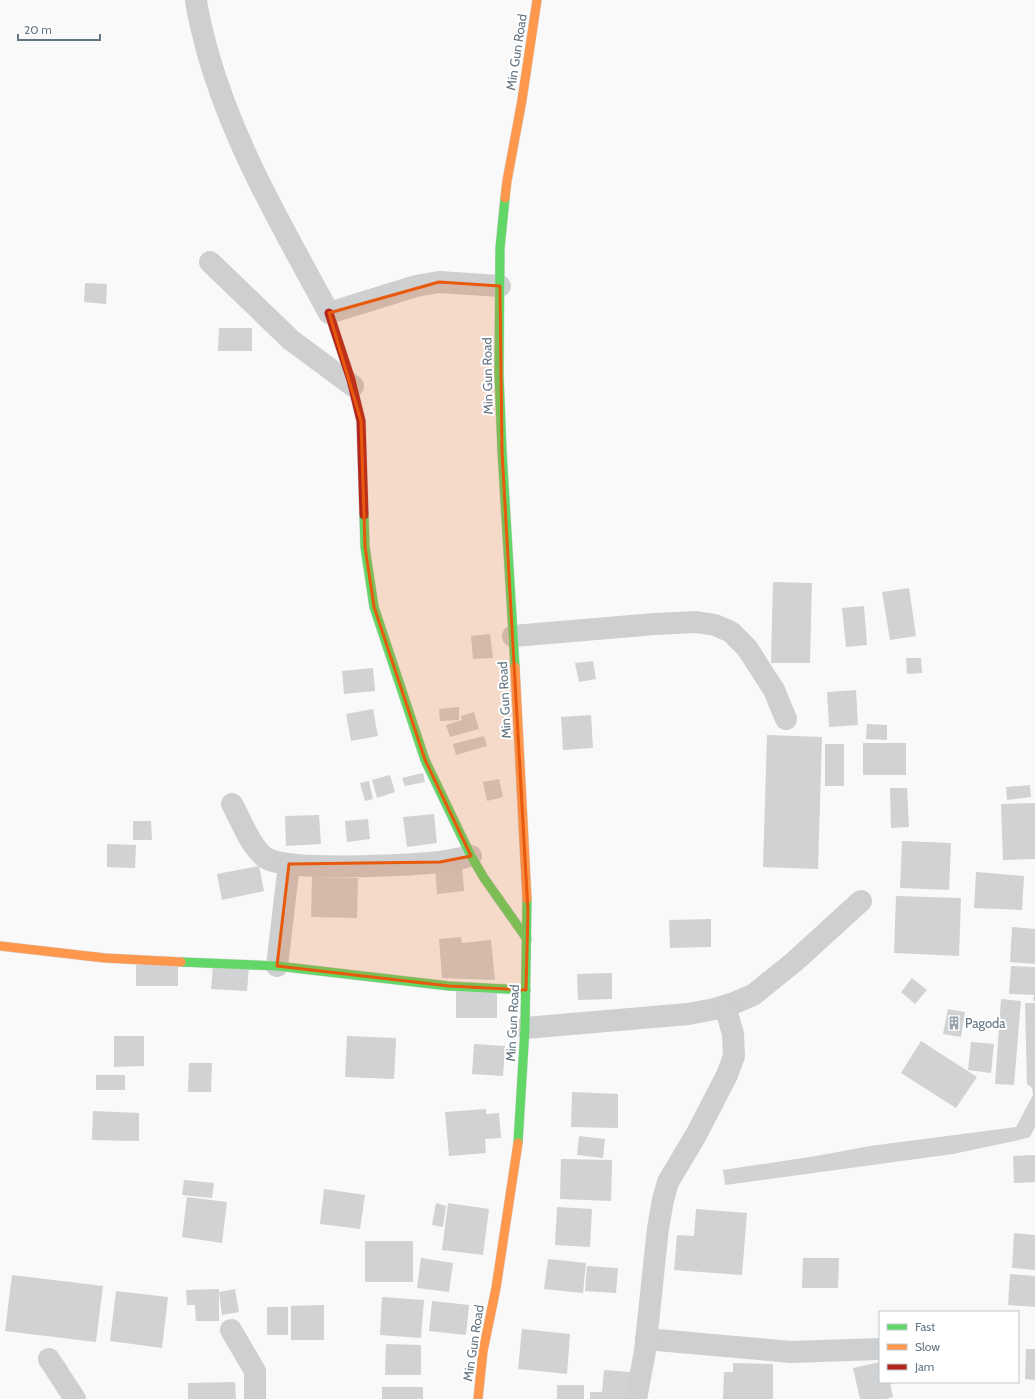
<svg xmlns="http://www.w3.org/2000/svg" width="1035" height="1399" font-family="Cabin,sans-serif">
<rect width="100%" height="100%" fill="#f9f9f9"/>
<g fill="#d0d2d3">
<polygon points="85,283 107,284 106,304 84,302"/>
<polygon points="219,328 252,328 252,351 218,351"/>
<polygon points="773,582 812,583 810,663 771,663"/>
<polygon points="909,588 916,636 890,640 882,592"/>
<polygon points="864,606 867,645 846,647 842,608"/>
<polygon points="490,634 493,658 473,659 471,636"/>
<polygon points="906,658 921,658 922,673 907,674"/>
<polygon points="593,661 596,679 579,682 575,663"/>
<polygon points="373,668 375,691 344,694 342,671"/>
<polygon points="856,690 858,725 829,727 827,692"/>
<polygon points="459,707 459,720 440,721 439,709"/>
<polygon points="373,709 378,736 351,741 346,714"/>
<polygon points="474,712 479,729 450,737 446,725 462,720 461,716"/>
<polygon points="591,715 593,748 563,750 561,717"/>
<polygon points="867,724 887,725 887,740 866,739"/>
<polygon points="767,735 822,737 818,869 763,867"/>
<polygon points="484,736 487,746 456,755 453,744"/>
<rect x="863" y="743" width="43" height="32"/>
<rect x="825" y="744" width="19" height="42"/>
<polygon points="423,773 425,782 405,786 402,778"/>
<polygon points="390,775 395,792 377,798 372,780"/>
<polygon points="499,779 503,797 487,801 483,782"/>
<polygon points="369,781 373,799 365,801 360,783"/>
<polygon points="1030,785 1031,797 1007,800 1006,787"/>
<polygon points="890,788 907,788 909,827 891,828"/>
<polygon points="1035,803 1035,859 1003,860 1001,804"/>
<polygon points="434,814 437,843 407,847 403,817"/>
<polygon points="319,815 321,844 286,846 285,816"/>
<polygon points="368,819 370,839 347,842 345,821"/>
<polygon points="133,821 151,821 152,840 133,840"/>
<polygon points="902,841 951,843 949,890 900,888"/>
<polygon points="107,844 136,845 135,868 107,867"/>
<polygon points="462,865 464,891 437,894 435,867"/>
<polygon points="259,866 264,891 222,900 217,874"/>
<polygon points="976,872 1024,876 1022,910 974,908"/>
<polygon points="312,877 358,878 357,918 311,917"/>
<polygon points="896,896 961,898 959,956 894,953"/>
<polygon points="711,919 711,947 670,948 669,920"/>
<polygon points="1012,927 1035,929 1035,964 1010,962"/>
<polygon points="461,937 462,943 491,940 495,980 442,978 439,939"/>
<polygon points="213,964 249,966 247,991 211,989"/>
<rect x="136" y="965" width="42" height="21"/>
<polygon points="1011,966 1035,967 1035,1001 1033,1001 1034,995 1009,994"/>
<polygon points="612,973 612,999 578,1000 577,974"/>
<polygon points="912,978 927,990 915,1004 901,992"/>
<rect x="456" y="990" width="41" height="28"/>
<polygon points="1001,999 1021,1001 1014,1085 995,1084"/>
<polygon points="1025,1003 1035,1003 1035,1127 1030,1137 1019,1140 953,1154 725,1185 723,1170 816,1156 870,1146 1016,1127 1033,1095 1032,1088 1027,1084"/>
<polygon points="948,1009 965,1012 961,1037 943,1034"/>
<polygon points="114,1036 144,1036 144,1066 114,1067"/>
<polygon points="347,1036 396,1038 394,1079 345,1077"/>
<polygon points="921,1041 977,1077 956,1108 901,1073"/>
<polygon points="971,1042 994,1044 991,1073 968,1070"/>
<polygon points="474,1044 505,1046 503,1076 472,1074"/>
<polygon points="189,1063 212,1063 211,1092 188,1092"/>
<rect x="96" y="1075" width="29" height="15"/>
<polygon points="572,1092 618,1094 618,1128 571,1127"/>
<polygon points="486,1109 486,1114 499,1113 501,1138 485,1139 486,1153 449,1156 445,1112"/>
<polygon points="93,1111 139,1113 139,1141 92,1140"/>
<polygon points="579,1136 605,1139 603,1158 577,1155"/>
<polygon points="1035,1155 1035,1182 1014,1183 1013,1156"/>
<polygon points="561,1159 612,1160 611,1201 560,1199"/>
<polygon points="184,1180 214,1183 212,1198 182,1195"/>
<polygon points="324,1189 365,1195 360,1229 320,1224"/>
<polygon points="187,1197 227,1202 222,1243 182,1237"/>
<polygon points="436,1203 446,1206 443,1227 432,1225"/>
<polygon points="448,1203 489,1209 483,1255 442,1250"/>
<polygon points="557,1207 592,1209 590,1247 555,1245"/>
<polygon points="696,1209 747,1213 742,1275 674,1270 677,1235 694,1236"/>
<polygon points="1014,1233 1035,1235 1035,1270 1012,1268"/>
<rect x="365" y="1241" width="48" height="41"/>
<polygon points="421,1258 453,1263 449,1292 417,1288"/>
<polygon points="803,1258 839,1258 838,1288 802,1288"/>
<polygon points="548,1259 586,1263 583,1293 544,1289"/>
<polygon points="587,1266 618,1268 616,1293 585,1291"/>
<polygon points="1010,1274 1035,1276 1035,1307 1008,1305"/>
<polygon points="12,1275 103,1286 96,1342 5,1331"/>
<polygon points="219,1289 219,1321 196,1321 195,1305 187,1305 186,1290"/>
<polygon points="235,1289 239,1312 222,1315 219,1292"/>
<polygon points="116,1291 168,1297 162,1348 110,1341"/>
<polygon points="382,1297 424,1300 421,1338 380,1335"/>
<polygon points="432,1301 469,1305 466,1335 429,1331"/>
<polygon points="324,1305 324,1340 291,1340 291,1306"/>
<rect x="267" y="1307" width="21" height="28"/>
<polygon points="522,1329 570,1334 567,1374 518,1369"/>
<polygon points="386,1344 421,1345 421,1375 385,1375"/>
<polygon points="1026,1349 1035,1349 1035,1380 1025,1379"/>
<polygon points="880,1362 880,1382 890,1382 893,1397 886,1399 860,1399 853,1368"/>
<polygon points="733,1363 773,1364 773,1399 723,1399 724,1372 733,1372"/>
<polygon points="604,1370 631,1372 629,1399 590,1399 590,1392 602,1392"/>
<polygon points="235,1382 236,1399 188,1399 188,1383"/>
<rect x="557" y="1385" width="27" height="14"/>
<rect x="382" y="1387" width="41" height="12"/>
</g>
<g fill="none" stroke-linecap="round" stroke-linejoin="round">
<g stroke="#d5d6d7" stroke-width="10">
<g id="fast">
<polyline points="505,198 500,248 499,374 502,451 515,667"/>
<polyline points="364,515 365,547 374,607 425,760 471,856 484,878 527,939"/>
<polyline points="181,962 277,966 449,986 526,990"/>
<polyline points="518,1143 525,1028 527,899"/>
</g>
</g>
<g stroke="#d5d6d7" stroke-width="10">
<g id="slow">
<polyline points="505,198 507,181 522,100 537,0"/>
<polyline points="515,667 527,899"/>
<polyline points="0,946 105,958 181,962"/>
<polyline points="478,1399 483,1351 496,1288 518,1143"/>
</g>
</g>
<g stroke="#d5d6d7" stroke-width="10">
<polyline id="jam" points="329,313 351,380 361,421 364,515"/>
</g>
<g stroke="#cecfd0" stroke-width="22">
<path d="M196 0C198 17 203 34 207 50 233 144 283 228 329 313L416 286 439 282 500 286"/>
<polyline points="210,262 291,340 353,386"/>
<polyline points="513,636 655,624 696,622 715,625 731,632 747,648 774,690 786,719"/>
<path d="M232 804C241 820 251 848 266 858 287 872 409 865 438 862 449 861 460 858 471 856"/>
<polyline points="277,966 289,864"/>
<polyline points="525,1028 688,1014 715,1009 734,1003 753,995 794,962 861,901"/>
<polyline points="231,1330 255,1371 255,1399"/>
<polyline points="646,1339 791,1352 880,1349"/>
<polyline points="49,1359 75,1399"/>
<polyline points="636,1399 645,1351 658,1228 663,1200 668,1182 696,1135 727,1075 734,1056 733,1034 725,1006"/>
</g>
<use href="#fast" stroke="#63d668" stroke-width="9"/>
<use href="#slow" stroke="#ff974d" stroke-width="9"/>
<use href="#jam" stroke="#b3261e" stroke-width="9"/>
</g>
<path fill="#e8590c" fill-opacity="0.2" stroke="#e8590c" stroke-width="3" stroke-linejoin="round" d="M439 282 500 286 502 451 528 911 526 990 449 986 277 966 289 864 440 862 471 856 425 760 374 607 365 547 361 421 329 313Z"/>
<defs>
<g id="building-bare" transform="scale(1.08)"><path d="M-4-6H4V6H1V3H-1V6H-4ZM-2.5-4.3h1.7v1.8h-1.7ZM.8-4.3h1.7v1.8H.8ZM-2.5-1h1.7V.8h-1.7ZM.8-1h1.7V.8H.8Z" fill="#99a4ac" stroke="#fff" stroke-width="2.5" paint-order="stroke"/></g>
</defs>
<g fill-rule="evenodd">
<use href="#building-bare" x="954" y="1023"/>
</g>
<g text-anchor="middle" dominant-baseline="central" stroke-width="4" stroke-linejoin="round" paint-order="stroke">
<g font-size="13" fill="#657683" stroke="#fff">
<text transform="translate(516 52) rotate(-81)">Min Gun Road</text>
<text transform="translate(487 376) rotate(-91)">Min Gun Road</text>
<text transform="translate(504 700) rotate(-93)">Min Gun Road</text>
<text transform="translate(512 1023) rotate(-87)">Min Gun Road</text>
<text transform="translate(473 1343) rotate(-81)">Min Gun Road</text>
</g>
<g font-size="13" fill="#657683" stroke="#fff" text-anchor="start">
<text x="965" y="1023">Pagoda</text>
</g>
</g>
<rect x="879" y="1311" width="140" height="72" fill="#ffffff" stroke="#c1c8cd"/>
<rect x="887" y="1324" width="20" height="6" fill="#63d668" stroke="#c1c8cd"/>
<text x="915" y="1331" font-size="12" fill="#657683">Fast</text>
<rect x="887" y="1344" width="20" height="6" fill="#ff974d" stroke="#c1c8cd"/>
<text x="915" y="1351" font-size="12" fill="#657683">Slow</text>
<rect x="887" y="1364" width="20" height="6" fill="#b3261e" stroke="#c1c8cd"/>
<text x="915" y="1371" font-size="12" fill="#657683">Jam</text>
<path d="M18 34v6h82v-6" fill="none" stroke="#657683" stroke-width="2"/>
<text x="24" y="34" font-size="12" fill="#657683" stroke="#ffffff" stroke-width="3" paint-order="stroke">20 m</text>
</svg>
